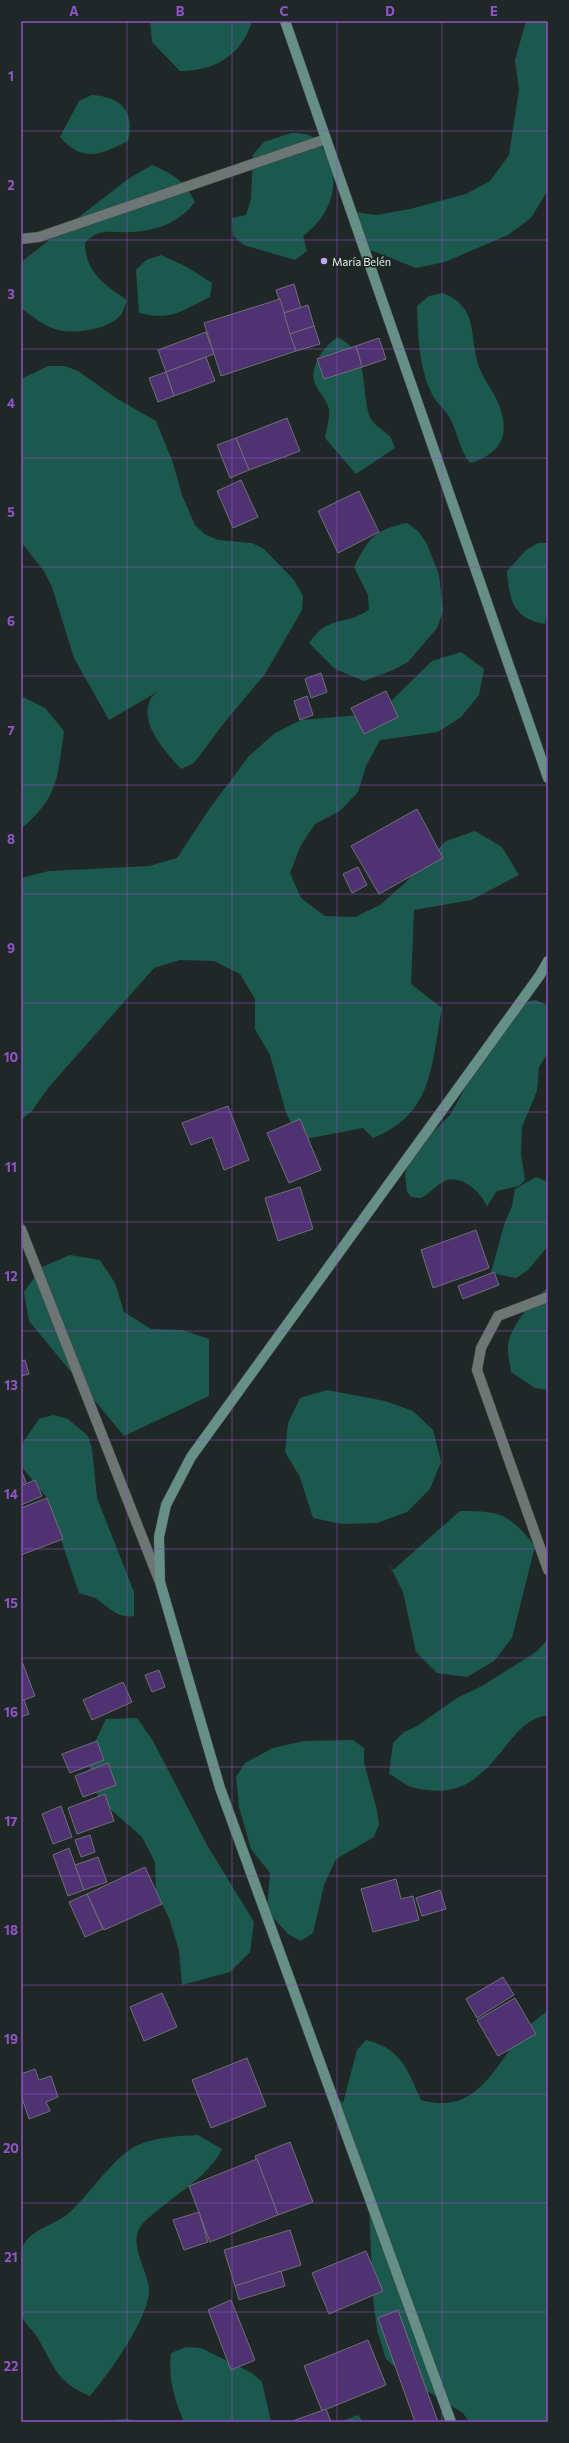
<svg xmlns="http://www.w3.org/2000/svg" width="569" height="2443" font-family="Commissioner,sans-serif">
<rect width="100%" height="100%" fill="#1f2826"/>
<g fill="#1b594f">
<path d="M150 21H252C242 55 215 71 180 71L152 42Z"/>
<polygon points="526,21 548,21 548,190 531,218 508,235 445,262 416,268 363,247 348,211 376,215 410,209 466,194 490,181 509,155 519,90 515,60"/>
<path d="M92 95C121 97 135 111 128 141 100 155 83 163 60 137L79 101Z"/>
<path d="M291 133C313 133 317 137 327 156 342 186 329 217 303 236L307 251 295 260 244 245 233 236 232 218 246 215 251 199 253 155 264 142Z"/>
<path d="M152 165C172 173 186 182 195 202 179 223 155 232 128 232 118 233 106 230 97 234 93 235 88 240 85 243 85 272 105 285 127 300 125 305 123 314 119 317 106 330 71 335 55 329 42 325 32 316 21 308V262L128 179Z"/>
<path d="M161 255 187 267 212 283 210 297C181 311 172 321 139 313L136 270 146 260Z"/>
<path d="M443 293C480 308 468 335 479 367 484 381 496 394 500 408 511 438 497 455 470 463 459 449 458 433 450 418 445 409 436 403 432 394 419 368 418 335 417 306L429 296Z"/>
<path d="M338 337C371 356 360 385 369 415 373 425 381 428 388 435 392 437 393 444 395 448L356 474 325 438C326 430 330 419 329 410 328 401 320 394 316 386 307 368 324 346 338 337Z"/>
<path d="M48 366H65L78 371 116 398 156 421 173 463 182 495 195 525 206 535 219 540 252 543 264 549 294 580 303 596 302 610 265 674 224 723 194 763 181 769C167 753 139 725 150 700 151 697 156 693 159 691L109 720 74 658 52 587 44 571 21 542V379Z"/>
<path d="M407 523 418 531 427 544 439 575 443 611 437 628 408 662 393 670 364 681 335 669 309 643C329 614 343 627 369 610L368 595 354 567C369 538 374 530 407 523Z"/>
<path d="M538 543H548V599L545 624C513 619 509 599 507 571L526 550Z"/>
<path d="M461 652 484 669 479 695 461 717 438 732 380 740 366 766 358 792 340 811 315 824 301 845 290 873 301 898 325 916 355 917 380 905 404 884 446 841 475 831 502 847 519 875 471 900 414 910 411 984 442 1008C431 1064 434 1114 373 1138L363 1128 300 1140 286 1113 270 1055 255 1029V999L240 974 214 961 180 960 154 968 48 1088 32 1111 21 1120V878L49 871 149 866 177 858 210 808 249 756 275 733 301 720 361 715 390 702 432 661Z"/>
<path d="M21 696 45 708 64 731C57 779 59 796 21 829Z"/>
<path d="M536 1000 548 1006V1053L539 1067 537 1091 522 1127 521 1154 525 1180 519 1186 497 1191 487 1206C481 1193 463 1175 447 1180 440 1182 429 1194 421 1198L411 1197 407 1192 405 1175 407 1166 424 1141 450 1115 473 1074 523 1006 529 1001Z"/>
<polygon points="536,1177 548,1182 548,1246 528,1270 516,1278 491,1273 504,1225 512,1206 515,1189"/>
<polygon points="70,1255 100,1260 115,1283 124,1312 151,1329 182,1330 209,1339 209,1396 124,1436 29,1321 24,1292 42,1267"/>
<path d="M548 1288V1390L535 1388 511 1372C510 1364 507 1352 508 1344 512 1325 533 1298 548 1288Z"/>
<polygon points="327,1390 385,1401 413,1411 433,1430 441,1462 430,1489 407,1512 377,1523 342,1524 313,1518 300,1477 285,1452 288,1423 300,1398"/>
<path d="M53 1415 68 1419 88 1436 92 1449 97 1498 134 1592V1616C117 1619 108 1606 95 1598 90 1596 84 1595 79 1593L47 1498 21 1466 22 1444 39 1419Z"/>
<path d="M460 1511C502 1511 509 1514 535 1546L512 1638 494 1661 467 1677 437 1673 416 1652 403 1592 389 1564 393 1570Z"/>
<path d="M548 1639V1715C528 1718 517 1732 505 1747 479 1780 459 1798 415 1788 406 1786 397 1778 389 1774L393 1743 404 1732 417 1726 457 1698 482 1686 536 1652Z"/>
<polygon points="137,1718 153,1741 207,1845 254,1922 250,1952 230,1972 182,1985 179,1950 169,1918 156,1892 155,1862 142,1837 99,1799 89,1773 94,1744 106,1719"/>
<polygon points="353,1740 364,1748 364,1763 377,1810 379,1824 374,1837 336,1859 324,1885 313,1933 301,1941 288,1934 267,1911 270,1873 251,1849 239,1807 236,1777 245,1763 273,1748 304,1741"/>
<path d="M548 2010V2422H469L463 2413 409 2380 386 2359 377 2330 373 2298 369 2205 326 2086 343 2103 357 2050 366 2040C402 2049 407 2069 421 2100 477 2116 494 2067 523 2032 530 2024 540 2017 548 2010Z"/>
<path d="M198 2135 222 2149C209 2175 181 2191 159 2209 152 2215 142 2222 138 2231 132 2249 146 2269 149 2287 152 2315 108 2375 90 2396 56 2382 55 2367 37 2337 33 2330 24 2323 21 2315 19 2310 20 2258 21 2252 26 2229 53 2227 69 2213 88 2196 116 2154 138 2145 157 2137 178 2136 198 2135Z"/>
<path d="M186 2347 201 2348 252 2373 262 2382 271 2422H184C174 2399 168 2378 171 2353Z"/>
<polygon points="358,2415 363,2422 340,2422"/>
<polygon points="127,2419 142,2422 80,2422 81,2422"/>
</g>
<g fill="#4f3271" stroke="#716e76">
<polygon points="294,284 301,308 284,313 276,290"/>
<polygon points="280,299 296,351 221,376 204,323"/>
<polygon points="308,305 314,326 290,334 284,313"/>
<polygon points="314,326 320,344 296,351 290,334"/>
<polygon points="206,332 214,354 166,372 158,350"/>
<polygon points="379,338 386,359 362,367 356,346"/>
<polygon points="356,346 362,367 324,379 317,359"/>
<polygon points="206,357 215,381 174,396 166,372"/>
<polygon points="166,372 174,396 158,402 149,378"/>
<polygon points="287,418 300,451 249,470 236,438"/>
<polygon points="236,438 249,470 230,478 217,445"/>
<polygon points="241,480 258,517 233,528 217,491"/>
<polygon points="359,491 379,532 338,553 318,511"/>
<polygon points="321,673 327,692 311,698 305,679"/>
<polygon points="386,691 398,717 364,734 351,708"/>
<polygon points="307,696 313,715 300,720 294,701"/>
<polygon points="417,809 443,858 379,894 351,846"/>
<polygon points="358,867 367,885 352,893 343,874"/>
<polygon points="228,1106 249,1160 224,1170 212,1137 191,1145 182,1123"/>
<polygon points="300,1119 321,1170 289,1183 267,1133"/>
<polygon points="300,1187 313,1229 278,1241 265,1198"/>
<polygon points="476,1230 489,1268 433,1288 421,1250"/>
<polygon points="494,1272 499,1285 463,1299 458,1286"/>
<polygon points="25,1360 29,1374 21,1376 21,1361"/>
<polygon points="21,1470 26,1482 21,1485"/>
<polygon points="35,1480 42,1496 21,1505 21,1486"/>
<polygon points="47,1498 63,1539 21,1555 21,1508"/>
<polygon points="21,1659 35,1696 21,1701"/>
<polygon points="159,1670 165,1687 152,1692 145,1675"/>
<polygon points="123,1682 132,1702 92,1720 83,1700"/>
<polygon points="24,1700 29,1714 21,1717 21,1701"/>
<polygon points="97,1741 104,1760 70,1773 62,1754"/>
<polygon points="108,1763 116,1785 83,1797 75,1776"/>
<polygon points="105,1794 114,1821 77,1834 68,1808"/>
<polygon points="61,1806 72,1837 53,1844 42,1814"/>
<polygon points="90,1835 95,1852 81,1857 75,1840"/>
<polygon points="69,1848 84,1890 68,1896 53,1855"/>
<polygon points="98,1857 107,1882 84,1890 75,1865"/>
<polygon points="145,1867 162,1904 104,1930 87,1894"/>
<polygon points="396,1879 401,1899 413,1896 419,1920 373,1932 361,1889"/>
<polygon points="440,1890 446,1909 422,1916 416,1898"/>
<polygon points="87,1894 103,1929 85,1937 69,1902"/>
<polygon points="503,1977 514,1995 477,2018 466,1999"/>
<polygon points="162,1993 177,2027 144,2041 130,2007"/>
<polygon points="515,1998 536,2034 498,2056 477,2020"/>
<polygon points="247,2058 266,2106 211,2128 192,2080"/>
<polygon points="35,2069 39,2080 51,2076 58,2097 46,2102 50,2111 29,2119 21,2095 21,2074"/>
<polygon points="290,2142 313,2202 278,2215 255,2156"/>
<polygon points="257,2159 278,2215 210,2242 189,2186"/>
<polygon points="199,2212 208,2242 184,2250 173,2220"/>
<polygon points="290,2230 301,2265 235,2286 224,2250"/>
<polygon points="366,2251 383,2291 329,2314 312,2273"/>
<polygon points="281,2271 285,2286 239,2300 235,2286"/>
<polygon points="231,2300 255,2360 231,2370 208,2310"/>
<polygon points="398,2310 438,2422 415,2422 378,2318"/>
<polygon points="368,2340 386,2385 322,2411 304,2366"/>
<polygon points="326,2409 331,2422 290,2422"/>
</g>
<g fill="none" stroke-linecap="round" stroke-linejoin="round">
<g stroke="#3e4644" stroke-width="11">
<polyline id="lane" points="477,1370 481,1348 498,1316 548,1297"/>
</g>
<g stroke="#3e4644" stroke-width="11">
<g id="street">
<polyline points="21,239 39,237 326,139"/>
<polyline points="21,1229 159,1580"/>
<polyline points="477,1370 548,1570"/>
</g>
</g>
<g stroke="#3e4644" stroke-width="11">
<g id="secondary">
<polyline points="285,21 548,778"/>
<polyline points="451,2422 220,1788 160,1582 159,1537 166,1505 191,1457 540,975 548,961"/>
</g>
</g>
<use href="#lane" stroke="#6c7674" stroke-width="10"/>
<use href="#street" stroke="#6c7674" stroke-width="10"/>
<use href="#secondary" stroke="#668f87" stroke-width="10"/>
</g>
<path fill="none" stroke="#9153c8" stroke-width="1" stroke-opacity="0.55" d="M127 21V2422M232 21V2422M337 21V2422M442 21V2422M21 131H548M21 240H548M21 349H548M21 458H548M21 567H548M21 676H548M21 785H548M21 894H548M21 1003H548M21 1112H548M21 1222H548M21 1331H548M21 1440H548M21 1549H548M21 1658H548M21 1767H548M21 1876H548M21 1985H548M21 2094H548M21 2203H548M21 2312H548"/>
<circle fill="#c5a7f1" stroke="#1f2826" stroke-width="1.5" cx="324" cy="261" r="4"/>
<g text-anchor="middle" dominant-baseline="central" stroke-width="3.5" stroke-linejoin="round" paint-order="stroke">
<g font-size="11" fill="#e8eeed" stroke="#1f2826" text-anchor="start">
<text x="332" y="261">María Belén</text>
</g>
</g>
<rect width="569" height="2443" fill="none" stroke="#1f2826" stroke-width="44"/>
<rect x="22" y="22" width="525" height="2399" fill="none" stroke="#9153c8" stroke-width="1.5"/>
<g font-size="13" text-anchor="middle" font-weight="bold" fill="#9153c8">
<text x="74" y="16">A</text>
<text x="180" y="16">B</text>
<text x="284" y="16">C</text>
<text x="390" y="16">D</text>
<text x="494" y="16">E</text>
<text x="11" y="81">1</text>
<text x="11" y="190">2</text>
<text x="11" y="299">3</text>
<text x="11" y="408">4</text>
<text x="11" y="517">5</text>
<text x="11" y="626">6</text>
<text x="11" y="735">7</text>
<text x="11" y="844">8</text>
<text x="11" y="953">9</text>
<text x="11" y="1062">10</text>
<text x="11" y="1172">11</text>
<text x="11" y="1281">12</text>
<text x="11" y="1390">13</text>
<text x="11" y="1499">14</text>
<text x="11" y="1608">15</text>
<text x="11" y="1717">16</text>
<text x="11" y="1826">17</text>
<text x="11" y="1935">18</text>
<text x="11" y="2044">19</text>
<text x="11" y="2153">20</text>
<text x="11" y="2262">21</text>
<text x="11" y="2371">22</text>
</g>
</svg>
